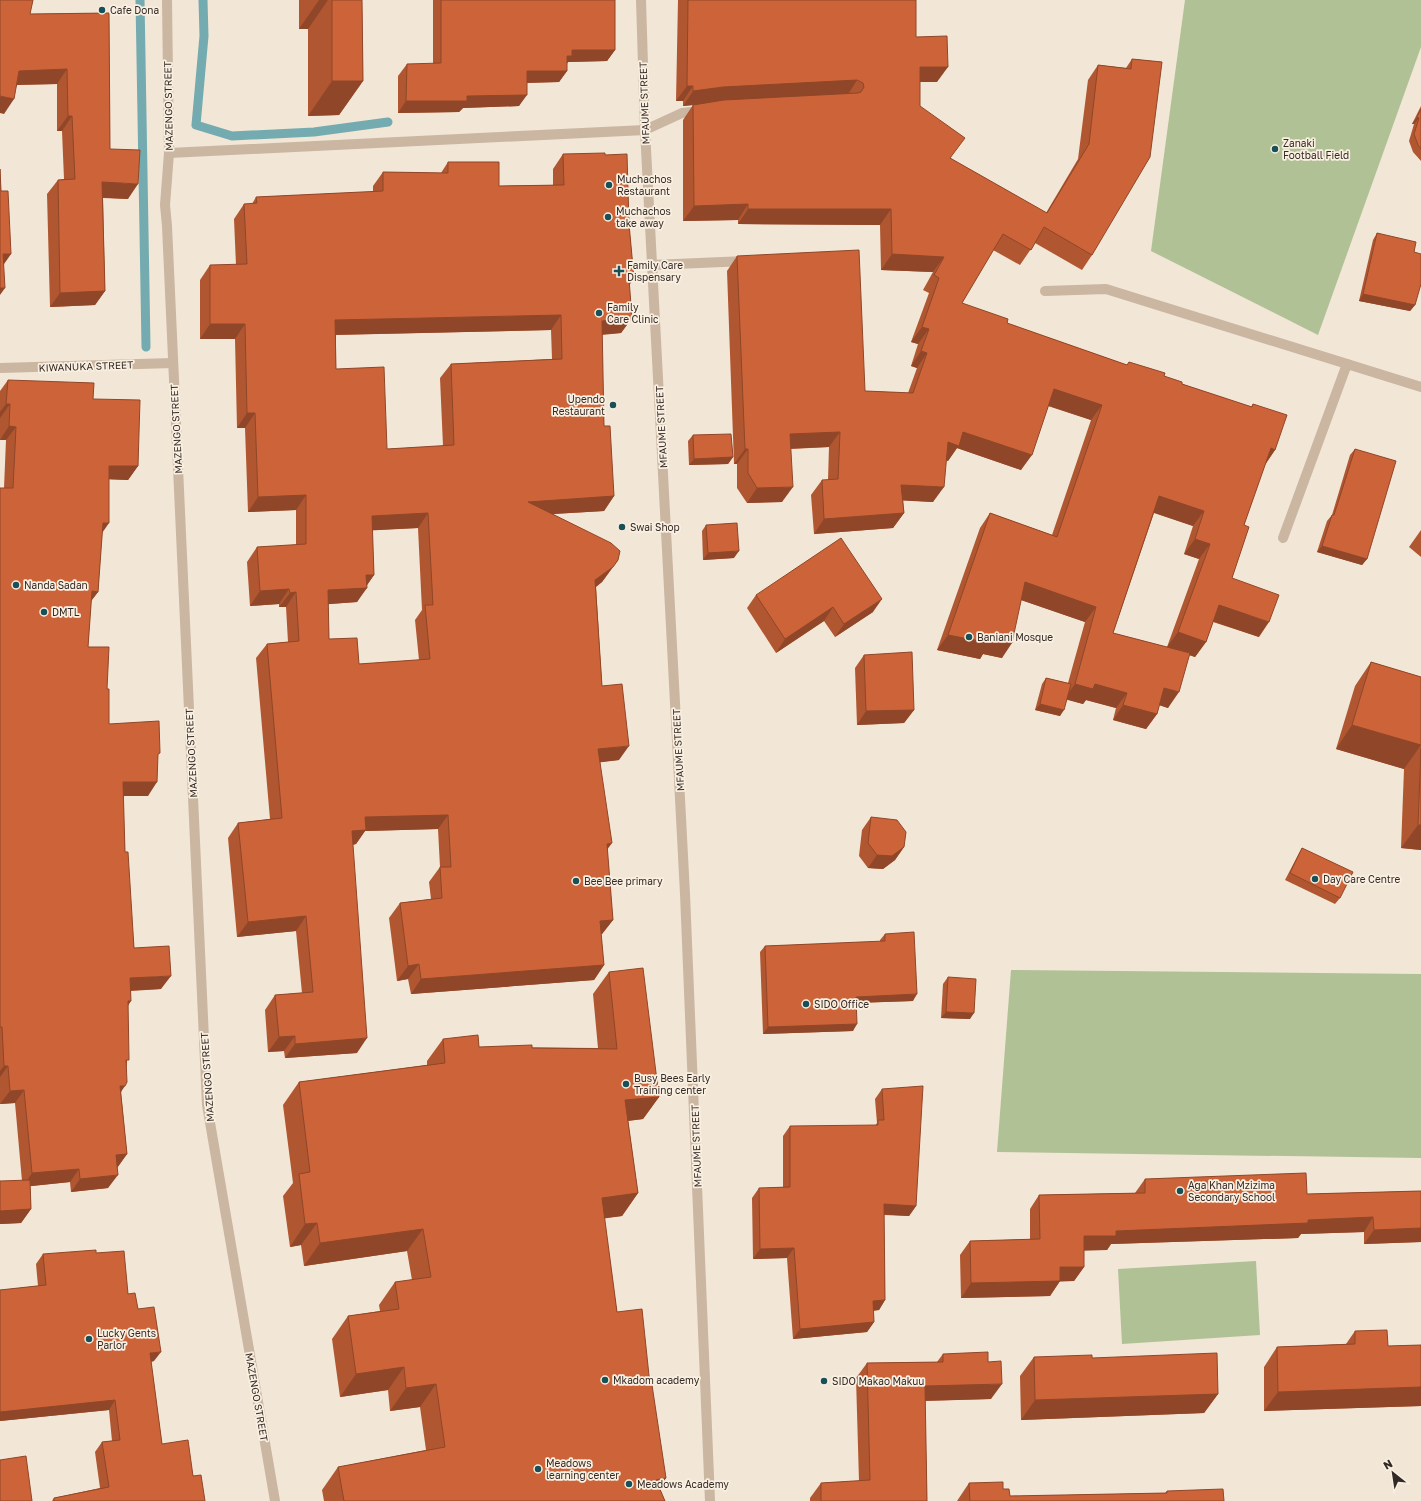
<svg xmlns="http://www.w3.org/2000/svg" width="1421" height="1501" font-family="'Golos Text',sans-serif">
<rect width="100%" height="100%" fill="#f2e6d6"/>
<g fill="#b0c195">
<polygon points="1185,0 1421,0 1421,47 1318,335 1151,251"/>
<polygon points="1011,970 1421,974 1421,1158 997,1152"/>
<polygon points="1256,1261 1260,1335 1122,1344 1118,1269"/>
</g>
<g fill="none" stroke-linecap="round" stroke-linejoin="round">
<g stroke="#73abb0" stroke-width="9">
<polyline points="140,0 146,347"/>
<polyline points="203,0 204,36 196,125 232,136 314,132 388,122"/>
</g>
<g stroke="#cab6a1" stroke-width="10">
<polyline points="652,265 746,261"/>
<polyline points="1045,291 1106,289 1421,387"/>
<polyline points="1283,538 1347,364"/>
</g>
<g stroke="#cab6a1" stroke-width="10">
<polyline points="167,0 169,153 165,205 167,226 207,1105 275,1501"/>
<polyline points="641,0 645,130 685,894 710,1501"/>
<polyline points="169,153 645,130 682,113 700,111"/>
<polyline points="0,368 173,363"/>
</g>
</g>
<g fill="#b05631" fill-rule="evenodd">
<polygon points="299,0 362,0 363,81 339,115 308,116 308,29 299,29"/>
<polygon points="433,0 615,0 615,50 607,61 568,62 567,63 567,71 559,82 527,83 519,106 463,108 459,112 398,113 398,76 407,64 433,64"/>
<path d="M678 0H916V37L937 82H920V106L950 158 1046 213 1078 159 1088 80 1098 65 1126 68 1132 59 1162 62 1092 255 1082 270 1035 243 1020 265 993 250 962 303 1007 323 1127 365 1129 362 1182 384 1251 407 1253 404 1275 450 1265 464 1244 525 1232 578 1259 637 1213 622 1206 642 1195 657 1189 655 1168 708 1159 705 1157 714 1146 729 1113 720 1116 708 1086 700 1083 704 1067 699 1060 716 1035 710 1042 684 1046 678 1068 683 1085 622 1021 600 1002 658 983 654 980 659 937 650 980 528 990 513 1052 535 1091 420 1048 406 1021 470 957 448 948 461 946 460 933 502 903 500 904 513 893 528 814 534 811 495 822 480H828L829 447 791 449 782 502 747 503 737 488V464H734L727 271 737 256 865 391 908 393 917 368 911 366 918 344 911 342 929 293 923 290 933 272 881 270 880 225 738 224V220L683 221V120L693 105 683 106V101H676ZM1154 513 1193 526 1184 554 1199 559 1167 647 1113 633Z"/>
<polygon points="109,13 110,149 128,199 103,198 105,291 95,305 50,307 47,194 58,180 64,179 62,131 57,131 57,84 17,85 4,114 30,14"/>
<polygon points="1421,106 1421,161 1413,152 1409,141 1414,124 1412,124"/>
<path d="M563 154 605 155 629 224 634 278 629 285 632 318 621 333 602 335 604 426 614 496 604 511 553 514 618 560 602 582 596 587 602 686 619 760 600 762 613 920 602 934H601L604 965 594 980 411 994 408 979 397 981 389 918 400 903 431 899 429 882 440 867 438 829 365 831 356 844 353 845 357 1053 285 1058 284 1051 268 1052 265 1010 275 995 302 993 296 931 237 937 228 838 238 823 270 819 256 658 267 644 288 642 286 607H279V604L250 606 247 562 257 547 296 545V510L248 512 245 428H237L235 339H200V280L210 265H236L234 219 244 204H252L256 197 373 192V186L383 172 441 173 448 162 499 186 553 185V169ZM551 330 552 359 451 364 440 378 443 446 387 449 336 369V335ZM418 528 422 610 415 620 419 660 359 664 329 639 328 604 357 602 367 585 374 575 372 530Z"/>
<polygon points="1377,233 1414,252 1415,305 1410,311 1359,301 1373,240"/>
<polygon points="8,380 93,399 138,466 128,480 109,479 102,533 98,592 91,601 88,647 107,689 109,724 158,756 148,796 123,796 125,852 134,948 161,989 131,991 128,1006 127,1064 121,1093 127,1154 117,1168 108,1188 71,1192 70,1182 30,1186 31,1209 21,1223 0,1224 0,1181 22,1181 15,1103 0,1104 0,488 4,488 6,440 0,440 0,391"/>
<polygon points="693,435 733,457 728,464 689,465 688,441"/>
<polygon points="1355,449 1367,559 1362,565 1317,552 1327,521 1332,515 1350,455"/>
<polygon points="706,525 734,558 703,560 702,531"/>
<polygon points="1421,530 1421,557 1409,547"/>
<polygon points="756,595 873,612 835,637 824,621 776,653 747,608"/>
<polygon points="864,655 914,710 904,723 857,725 855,668"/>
<polygon points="1371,662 1421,677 1421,850 1401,848 1404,769 1336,749 1355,686"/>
<polygon points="871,817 904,847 895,860 883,869 868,868 859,856 862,830"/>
<polygon points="1302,848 1340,898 1335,904 1285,880 1298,855"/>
<polygon points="885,934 913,1001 857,1003 853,1031 763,1034 760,952 765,946 880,942 880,940"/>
<polygon points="609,972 659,1097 643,1119 628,1121 638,1193 622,1216 604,1218 617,1312 650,1385 666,1478 659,1487 665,1501 324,1501 322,1490 338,1467 426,1450 420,1407 390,1411 388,1390 340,1397 332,1339 348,1316 380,1311 379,1305 395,1282 412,1280 407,1251 304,1266 301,1245 290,1247 283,1196 293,1183 283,1105 299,1082 427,1065 427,1061 443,1039 479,1047 598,1048 593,994"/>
<polygon points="948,977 970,1019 941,1018 943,984"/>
<polygon points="882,1089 916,1206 909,1216 884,1215 885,1300 879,1310 873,1311 874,1322 867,1332 793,1339 787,1258 753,1259 752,1198 759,1188 783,1187 783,1136 790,1126 875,1126 877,1123 875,1099"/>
<polygon points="1145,1179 1307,1194 1421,1191 1421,1242 1364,1244 1364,1232 1301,1234 1298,1238 1111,1244 1107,1250 1084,1250 1084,1267 1074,1281 1060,1281 1050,1296 961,1298 960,1255 970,1241 1030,1239 1030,1209 1039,1195 1135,1193"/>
<polygon points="96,1253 128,1294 138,1309 154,1361 151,1362 162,1444 193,1476 205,1501 52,1501 54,1498 100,1488 95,1452 102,1442 112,1441 109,1410 0,1421 0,1290 38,1286 36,1264 43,1254"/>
<polygon points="1355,1331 1388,1346 1421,1345 1421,1406 1264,1411 1264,1367 1277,1347 1346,1344"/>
<polygon points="943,1354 988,1362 991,1399 925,1401 927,1501 810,1501 810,1498 821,1483 859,1481 856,1378 867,1363 937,1362"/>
<polygon points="1034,1357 1092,1358 1218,1394 1204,1413 1021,1420 1020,1376"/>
<polygon points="969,1483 1003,1489 1010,1496 1165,1493 1167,1491 1224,1501 957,1501"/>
</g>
<g fill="#904628">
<polygon points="319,0 328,0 308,29 299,29"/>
<polygon points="572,50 615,50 607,61 568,62 564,68 559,68"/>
<polygon points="920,67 948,67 937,82 909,82"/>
<polygon points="67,69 57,84 9,85 19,71"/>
<polygon points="527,71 567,71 559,82 519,83"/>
<polygon points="857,80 847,96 713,103 683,106 693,91 723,87"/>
<polygon points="332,81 363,81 339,115 308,116"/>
<polygon points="687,86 693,86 683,101 676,101"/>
<polygon points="527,95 519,106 463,108 459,112 398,113 406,101 467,96"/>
<polygon points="0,96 14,99 4,114 0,113"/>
<polygon points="68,116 72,116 62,131 57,131"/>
<polygon points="1417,117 1419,118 1414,124 1412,124"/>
<polygon points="102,182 138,184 128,199 92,197"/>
<polygon points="748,204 738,220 683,221 694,206"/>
<polygon points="748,209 891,209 880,225 738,224"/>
<polygon points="3,254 11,254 2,267"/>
<polygon points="892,254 944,257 933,272 881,270"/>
<polygon points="634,278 624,293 629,279"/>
<polygon points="0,288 5,288 0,295"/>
<polygon points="105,291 95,305 50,307 60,293"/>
<polygon points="1363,294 1415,305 1410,311 1359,301"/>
<polygon points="561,315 551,330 325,335 335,320"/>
<polygon points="632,318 621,333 592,335 602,321"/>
<polygon points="210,324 245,324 235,339 200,339"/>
<polygon points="922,327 929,329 918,344 911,342"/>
<polygon points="921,351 927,353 917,368 911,366"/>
<polygon points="1054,389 1102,405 1091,420 1043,404"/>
<polygon points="6,404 10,404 0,418 0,412"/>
<polygon points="247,413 255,413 245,428 237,428"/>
<polygon points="9,426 16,427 6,440 0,440"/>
<polygon points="840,432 829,447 780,449 790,434"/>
<polygon points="963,432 1032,455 1021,470 957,448 948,461 937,457 948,442"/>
<polygon points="1271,448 1275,450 1265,465"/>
<polygon points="745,449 748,449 737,464 734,464"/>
<polygon points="733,457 728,464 689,465 694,459"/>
<polygon points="109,466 138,466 128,480 99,479"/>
<polygon points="901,485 944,487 933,502 891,500"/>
<polygon points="793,487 782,502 747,503 757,488"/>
<polygon points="306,495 296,510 248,512 258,497"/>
<polygon points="614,496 604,511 518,516 528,502"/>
<polygon points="1159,496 1204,511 1193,526 1149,511"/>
<polygon points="428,513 418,528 361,531 372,516"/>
<polygon points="904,513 893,528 814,534 824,519"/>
<polygon points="103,523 109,523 100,536"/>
<polygon points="1195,539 1210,544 1199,559 1184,554"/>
<polygon points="1322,546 1367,559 1362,565 1317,552"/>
<polygon points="739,551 734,558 703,560 708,553"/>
<polygon points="613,567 602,582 585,595 595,580"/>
<polygon points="366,575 374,575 365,588 367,588 357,602 317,605 328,590"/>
<polygon points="1025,582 1096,607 1085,622 1015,598"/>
<polygon points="289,589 279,604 250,606 260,591"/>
<polygon points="92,591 98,592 88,605"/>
<polygon points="296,592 286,607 279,607 290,593"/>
<polygon points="882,599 873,612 835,637 844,624"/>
<polygon points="1219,605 1269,622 1259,637 1209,620"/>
<polygon points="833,607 824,621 776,653 785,639"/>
<polygon points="1178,632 1206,642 1195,657 1167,647"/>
<polygon points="948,635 992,638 1012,643 1002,658 983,654 980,659 937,650"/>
<polygon points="1075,684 1095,684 1127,693 1116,708 1086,700 1083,704 1064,699"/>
<polygon points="1164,688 1179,692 1168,708 1153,703"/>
<polygon points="1040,704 1064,710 1060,716 1035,710"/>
<polygon points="1123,705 1157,714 1146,729 1113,720"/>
<polygon points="914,710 904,723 857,725 866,711"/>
<polygon points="1352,725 1421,745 1404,769 1336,749"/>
<polygon points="629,746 619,760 587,764 598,749"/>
<polygon points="123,782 157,782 148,796 113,796"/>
<polygon points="448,815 438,829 365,831 356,844 342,846 352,831 365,817"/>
<polygon points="1418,825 1421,825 1421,850 1401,848"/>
<polygon points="612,843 601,858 607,844"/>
<polygon points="904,847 895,860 883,869 868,868 877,855"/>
<polygon points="306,916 296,931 237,937 248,922"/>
<polygon points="613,920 602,934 590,935 600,921"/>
<polygon points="419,964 408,979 397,981 408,966"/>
<polygon points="604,965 594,980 411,994 421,979"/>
<polygon points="171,976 161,989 120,991 130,978"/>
<polygon points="917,994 913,1001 852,1003 856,997"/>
<polygon points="128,1001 131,1001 122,1015"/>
<polygon points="946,1012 974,1013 970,1019 941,1018"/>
<polygon points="857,1024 853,1031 763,1034 768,1027"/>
<polygon points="295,1036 284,1051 268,1052 279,1037"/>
<polygon points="367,1038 357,1053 285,1058 295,1044"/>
<polygon points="4,1066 8,1066 0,1077 0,1071"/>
<polygon points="120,1086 125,1086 116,1099"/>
<polygon points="24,1090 15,1103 0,1104 10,1091"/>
<polygon points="659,1097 643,1119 609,1123 625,1100"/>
<polygon points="127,1154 117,1168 116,1155"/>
<polygon points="79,1169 70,1182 23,1187 32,1173"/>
<polygon points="118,1175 108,1188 71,1192 80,1179"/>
<polygon points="638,1193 622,1216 586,1221 602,1198"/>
<polygon points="884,1204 916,1206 909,1216 877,1214"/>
<polygon points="31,1209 21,1223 0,1224 0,1211"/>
<polygon points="1373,1217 1364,1232 1301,1234 1298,1238 1111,1244 1107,1250 1074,1251 1084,1236 1116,1231 1308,1220"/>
<polygon points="317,1223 301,1245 290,1247 305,1224"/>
<polygon points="1421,1228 1421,1242 1364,1244 1374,1230"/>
<polygon points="423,1229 407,1251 304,1266 320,1243"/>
<polygon points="794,1248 787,1258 753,1259 760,1249"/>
<polygon points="1060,1267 1084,1267 1074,1281 1050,1282"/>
<polygon points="1060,1281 1050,1296 961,1298 971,1283"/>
<polygon points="885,1300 879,1310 866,1311 873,1301"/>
<polygon points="874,1322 867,1332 793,1339 800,1329"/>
<polygon points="161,1352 154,1361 143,1363 150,1353"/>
<polygon points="404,1367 388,1390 340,1397 356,1374"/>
<polygon points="436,1384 420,1407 390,1411 406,1388"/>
<polygon points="1002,1384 991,1399 914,1401 925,1386"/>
<polygon points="1421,1387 1421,1406 1264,1411 1278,1392"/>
<polygon points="1218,1394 1204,1413 1021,1420 1035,1400"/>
<polygon points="115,1400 109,1410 0,1421 0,1412"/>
<polygon points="666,1478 650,1501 656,1480"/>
</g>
<g fill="#cd6439" stroke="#904628" fill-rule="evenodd">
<polygon points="0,0 33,0 30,14 109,13 110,149 140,150 138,184 102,182 105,291 60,293 58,180 75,179 72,116 68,116 67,69 19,71 14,99 0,96"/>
<polygon points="332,0 362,0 363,81 332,81"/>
<polygon points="441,0 615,0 615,50 572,50 572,56 567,56 567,71 527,71 527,95 467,96 467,101 406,101 407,64 441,63"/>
<polygon points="688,0 916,0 916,37 947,36 948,67 920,67 920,106 965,138 950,158 1047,213 1089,144 1098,65 1131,69 1132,59 1162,62 1150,157 1092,255 1044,227 1031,250 1003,234 962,303 1008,319 1007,323 1127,365 1129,362 1165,373 1164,376 1182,382 1182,384 1252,407 1253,404 1287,415 1275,450 1271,448 1244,525 1249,527 1232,578 1279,595 1269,622 1219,605 1206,642 1178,632 1210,544 1195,539 1204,511 1159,496 1113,633 1190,653 1179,692 1164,688 1157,714 1123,705 1127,693 1095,684 1093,689 1075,684 1096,607 1025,582 1012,643 992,638 990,643 948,635 990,513 1057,537 1102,405 1054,389 1032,455 963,432 959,446 948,442 944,487 901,485 904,513 824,519 822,480 838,479 840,432 790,434 793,487 757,488 748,473 748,449 745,449 737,256 859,250 865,391 913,393 927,353 921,351 929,329 922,327 939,278 934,275 944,257 892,254 891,209 748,209 748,204 694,206 693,105 724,100 858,93 861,92 864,87 863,83 857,80 723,87 693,91 693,86 687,86"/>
<polygon points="1421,109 1421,149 1418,145 1414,134 1419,118 1417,117"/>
<path d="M605 153V155L627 154 629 224 634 278 629 279 632 318 602 321 604 426H610L614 496 528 502 611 543 620 551 618 560 613 567 595 580 602 686 622 684 629 746 598 749 612 843 607 844 613 920 600 921 604 965 421 979 419 964 408 966 400 903 442 898 440 867H451L448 815 365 817 366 830 352 831 367 1038 295 1044V1036L279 1037 275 995 313 992 306 916 248 922 238 823 282 818 267 644 299 641 296 592 290 593 289 589 260 591 257 547 306 544V495L258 497 255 413H247L245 324H210V265L247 264 244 204 257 203 256 197 383 191V172L448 173V162H499V186L564 185 563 154ZM561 315 562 359 451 364 454 445 387 449 384 367 336 369 335 320ZM428 513 433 605H425L430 659 359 664 357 638 329 639 328 590 367 588 366 575H374L372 516Z"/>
<polygon points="0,169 1,191 8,191 11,254 3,254 5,288 0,288"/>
<polygon points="1377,233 1416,242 1414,252 1421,254 1421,284 1415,305 1363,294"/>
<polygon points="8,380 94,383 93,399 140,400 138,466 109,466 109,523 103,523 98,592 92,591 88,647 109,647 107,689 109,689 109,724 159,721 160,753 158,754 157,782 123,782 125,852 128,852 134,948 169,946 171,976 130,978 131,1001 128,1001 129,1060 126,1060 127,1082 125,1086 120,1086 127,1154 116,1155 118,1175 80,1179 79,1169 32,1173 24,1090 10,1091 8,1066 4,1066 2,1027 0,1027 0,488 13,488 16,427 9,426 10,404 6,404"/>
<polygon points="731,434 733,457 694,459 693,435"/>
<polygon points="1355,449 1396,461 1367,559 1322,546 1332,515 1334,515"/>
<polygon points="737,523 739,551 708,553 706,525"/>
<polygon points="841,538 882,599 844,624 833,607 785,639 756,595"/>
<polygon points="912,652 914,710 866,711 864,655"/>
<polygon points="1371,662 1421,677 1421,745 1352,725"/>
<polygon points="1046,678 1071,684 1064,710 1040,704"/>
<polygon points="1421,748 1421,825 1418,825"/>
<polygon points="871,817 897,820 906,832 904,847 892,856 877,855 868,843"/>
<polygon points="1302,848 1353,872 1340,898 1290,873"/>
<polygon points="914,932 917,994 856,997 857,1024 768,1027 765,946 885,941 885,934"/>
<polygon points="643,968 659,1097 625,1100 638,1193 602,1198 617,1312 642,1309 650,1385 652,1385 666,1478 656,1480 665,1501 344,1501 338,1467 445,1447 436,1384 406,1388 404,1367 356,1374 348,1316 399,1309 395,1282 431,1277 423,1229 320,1243 317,1223 305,1224 299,1174 310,1172 299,1082 445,1063 443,1039 478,1035 479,1047 532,1045 532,1048 617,1049 609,972"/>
<polygon points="948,977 976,979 974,1013 946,1012"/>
<polygon points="923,1086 916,1206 884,1204 885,1300 873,1301 874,1322 800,1329 794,1248 760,1249 759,1188 790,1187 790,1126 878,1125 878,1120 884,1120 882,1089"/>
<polygon points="1306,1173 1307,1194 1421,1191 1421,1228 1374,1230 1373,1217 1308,1220 1308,1223 1116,1231 1116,1236 1084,1236 1084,1267 1060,1267 1060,1281 971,1283 970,1241 1040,1239 1039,1195 1145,1193 1145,1179"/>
<polygon points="30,1180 31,1209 0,1211 0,1181"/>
<polygon points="96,1250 96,1253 124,1251 128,1294 135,1293 138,1309 154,1307 161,1352 150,1353 162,1444 188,1440 193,1476 201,1475 205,1501 54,1501 54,1498 109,1487 102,1442 120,1440 115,1400 0,1412 0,1290 46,1285 43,1254"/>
<polygon points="1387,1330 1388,1346 1421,1345 1421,1387 1278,1392 1277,1347 1355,1344 1355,1331"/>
<polygon points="988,1352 988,1362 1001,1361 1002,1384 925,1386 927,1501 821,1501 821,1483 870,1480 867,1363 943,1362 943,1354"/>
<polygon points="1217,1353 1218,1394 1035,1400 1034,1357 1092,1355 1092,1358"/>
<polygon points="26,1456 32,1501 0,1501 0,1460"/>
<polygon points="1003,1482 1003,1489 1009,1489 1010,1496 1167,1493 1167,1491 1223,1489 1224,1501 970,1501 969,1483"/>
</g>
<g fill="#185057" stroke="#faf0e2" stroke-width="1.5">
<circle cx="102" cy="10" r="4"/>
<circle cx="1275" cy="149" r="4"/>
<circle cx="609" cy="185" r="4"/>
<circle cx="608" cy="217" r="4"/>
<path d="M617 265h4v4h4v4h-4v4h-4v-4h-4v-4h4z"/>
<circle cx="599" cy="313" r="4"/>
<circle cx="613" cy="405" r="4"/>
<circle cx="622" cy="527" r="4"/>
<circle cx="16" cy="585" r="4"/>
<circle cx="44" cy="612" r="4"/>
<circle cx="969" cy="637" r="4"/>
<circle cx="1315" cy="879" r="4"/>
<circle cx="576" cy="881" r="4"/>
<circle cx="806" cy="1004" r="4"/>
<circle cx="626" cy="1084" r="4"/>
<circle cx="1180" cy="1191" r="4"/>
<circle cx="89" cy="1339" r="4"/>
<circle cx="605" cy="1380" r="4"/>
<circle cx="824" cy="1381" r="4"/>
<circle cx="538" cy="1469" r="4"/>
<circle cx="629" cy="1484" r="4"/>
</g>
<g text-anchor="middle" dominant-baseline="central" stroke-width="3.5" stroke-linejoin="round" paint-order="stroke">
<g font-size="10" fill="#342a25" stroke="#faf0e2" text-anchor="start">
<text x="110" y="10">Cafe Dona</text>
<text x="1283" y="143">Zanaki<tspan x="1283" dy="12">Football Field</tspan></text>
<text x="617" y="179">Muchachos<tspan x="617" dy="12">Restaurant</tspan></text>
<text x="616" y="211">Muchachos<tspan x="616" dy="12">take away</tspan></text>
<text x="627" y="265">Family Care<tspan x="627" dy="12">Dispensary</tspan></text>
<text x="607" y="307">Family<tspan x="607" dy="12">Care Clinic</tspan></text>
<text x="605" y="399" text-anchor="end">Upendo<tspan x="605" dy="12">Restaurant</tspan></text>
<text x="630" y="527">Swai Shop</text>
<text x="24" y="585">Nanda Sadan</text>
<text x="52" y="612">DMTL</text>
<text x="977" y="637">Baniani Mosque</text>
<text x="1323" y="879">Day Care Centre</text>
<text x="584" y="881">Bee Bee primary</text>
<text x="814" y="1004">SIDO Office</text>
<text x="634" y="1078">Busy Bees Early<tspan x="634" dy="12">Training center</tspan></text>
<text x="1188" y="1185">Aga Khan Mzizima<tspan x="1188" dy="12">Secondary School</tspan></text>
<text x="97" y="1333">Lucky Gents<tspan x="97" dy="12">Parlor</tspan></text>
<text x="613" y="1380">Mkadom academy</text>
<text x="832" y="1381">SIDO Makao Makuu</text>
<text x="546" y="1463">Meadows<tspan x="546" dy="12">learning center</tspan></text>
<text x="637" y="1484">Meadows Academy</text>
</g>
<g font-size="10" fill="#342a25" stroke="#faf0e2">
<text transform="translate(644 103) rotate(-92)">MFAUME STREET</text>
<text transform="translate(168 106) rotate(-91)">MAZENGO STREET</text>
<text transform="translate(86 366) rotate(-2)">KIWANUKA STREET</text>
<text transform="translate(661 427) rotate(-93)">MFAUME STREET</text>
<text transform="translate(176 429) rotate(-93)">MAZENGO STREET</text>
<text transform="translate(678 750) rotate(-93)">MFAUME STREET</text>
<text transform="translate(191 753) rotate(-93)">MAZENGO STREET</text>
<text transform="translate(207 1077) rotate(-94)">MAZENGO STREET</text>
<text transform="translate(696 1146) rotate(-92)">MFAUME STREET</text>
<text transform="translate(257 1397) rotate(80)">MAZENGO STREET</text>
</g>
</g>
<g transform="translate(1393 1473) rotate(330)" stroke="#faf0e2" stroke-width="3" paint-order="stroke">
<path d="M0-3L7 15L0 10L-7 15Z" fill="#342a25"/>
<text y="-6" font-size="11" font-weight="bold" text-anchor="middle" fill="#342a25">N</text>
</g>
</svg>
